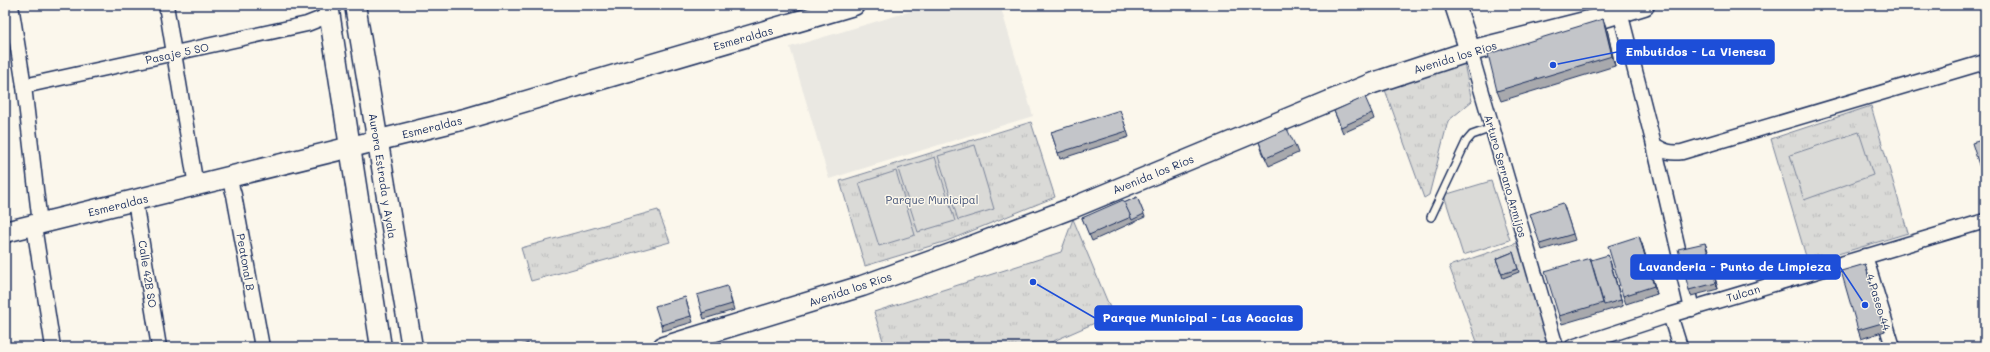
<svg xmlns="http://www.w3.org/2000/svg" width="1990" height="352" font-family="Mali,sans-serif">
<defs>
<pattern id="grass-tufts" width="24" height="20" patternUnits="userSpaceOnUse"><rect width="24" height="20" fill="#dadad7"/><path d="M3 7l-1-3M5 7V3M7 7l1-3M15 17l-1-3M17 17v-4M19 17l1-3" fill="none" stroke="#babbbb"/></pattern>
</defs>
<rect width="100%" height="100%" fill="#fbf7ec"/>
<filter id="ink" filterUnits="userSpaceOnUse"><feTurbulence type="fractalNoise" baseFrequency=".025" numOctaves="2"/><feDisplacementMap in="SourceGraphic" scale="8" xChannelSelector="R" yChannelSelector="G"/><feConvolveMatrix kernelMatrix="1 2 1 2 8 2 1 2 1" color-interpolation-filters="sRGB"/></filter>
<g filter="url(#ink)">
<polygon fill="#eae8e2" points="932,5 1000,5 1033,116 829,179 790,47"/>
<g fill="url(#grass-tufts)" stroke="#7a849a">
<polygon points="1463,59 1472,101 1448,121 1429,195 1424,198 1384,87"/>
<polygon points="1871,106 1908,233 1808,263 1771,139"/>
<polygon points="1031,122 1055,197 947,241 865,266 840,181"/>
<polygon points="658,210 670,242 531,281 521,248"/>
<polygon points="1073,219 1113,315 1040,347 885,347 874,312 1061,252"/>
<polygon points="1520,242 1550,340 1529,347 1479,347 1449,266"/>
</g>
<g fill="#dadad7" stroke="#7a849a">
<polygon points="1859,132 1873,175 1804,200 1790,155"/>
<polygon points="975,145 994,209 958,220 938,156"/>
<polygon points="935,157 955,221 918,232 898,169"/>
<polygon points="896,171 915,235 879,246 859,183"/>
<polygon points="1491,181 1510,240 1463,255 1444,195"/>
</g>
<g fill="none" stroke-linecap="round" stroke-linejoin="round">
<g stroke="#1b2f5e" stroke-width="10">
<polyline id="lane" points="1431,217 1466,142 1472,135 1492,128"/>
</g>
<g stroke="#1b2f5e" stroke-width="17">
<g id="street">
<polyline points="11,5 24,86 40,224"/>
<polyline points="166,5 196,186"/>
<polyline points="1620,12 1654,145 1692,309"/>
<polyline points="1470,51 1556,347"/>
<polyline points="24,86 307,24 330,15"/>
<path d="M1654 145C1664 151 1670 154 1682 152L1985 62"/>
<polyline points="229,178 234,195 262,347"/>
<polyline points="135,201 159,347"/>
<polyline points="34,226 53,347"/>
<polyline points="1865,256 1893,347"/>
<polyline points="1670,315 1680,347"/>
<polyline points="1572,347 1670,315 1985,221"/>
</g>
</g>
<g stroke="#1b2f5e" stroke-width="23">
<g id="secondary">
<polyline points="328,5 381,347"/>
<polyline points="355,5 412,347"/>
<polyline points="1455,5 1470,51"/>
<polyline points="5,232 465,119 854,5"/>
<polyline points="663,347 862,286 959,251 1072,208 1373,83 1470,51 1605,17 1644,5"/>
</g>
</g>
<use href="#lane" stroke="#fbf7ec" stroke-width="7"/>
<use href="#street" stroke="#fbf7ec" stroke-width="14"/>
<use href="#secondary" stroke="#fbf7ec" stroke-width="20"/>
</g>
<g fill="#a8a9ad" stroke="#1b2f5e">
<polygon points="1607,29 1615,66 1501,101 1497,91"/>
<polygon points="1334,111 1372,113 1374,119 1343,133"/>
<polygon points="1122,116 1129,137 1060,159 1051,132"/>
<polygon points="1259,142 1295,145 1298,153 1269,166 1262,151"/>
<polygon points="1137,197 1145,217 1092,241 1082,218 1124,203"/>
<polygon points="1563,203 1575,240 1542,250 1540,244"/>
<polygon points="1642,244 1657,294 1626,304 1623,296"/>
<polygon points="1707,248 1718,289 1691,296 1689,290"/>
<polygon points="1513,252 1519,272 1503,278 1496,259"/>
<polygon points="1591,260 1610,261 1623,306 1562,324 1559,316"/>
<polygon points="1868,273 1885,331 1861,339 1858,330"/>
<polygon points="729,292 734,310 704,319 702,313"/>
<polygon points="685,297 693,322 663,331 661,325"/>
</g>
<g fill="#888a8d" stroke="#1b2f5e">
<polygon points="1603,19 1607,29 1615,66 1612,56"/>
<polygon points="1639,236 1642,244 1657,294 1654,286"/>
<polygon points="1705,243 1707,248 1718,289 1716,283"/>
<polygon points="1608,255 1610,261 1623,306 1621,300"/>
<polygon points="1865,264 1868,273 1885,331 1882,323"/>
</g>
<g fill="#c3c5c9" stroke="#1b2f5e">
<polygon points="1603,19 1612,56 1497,91 1488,54"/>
<polygon points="1365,97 1372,113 1341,127 1334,111"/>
<polygon points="1120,110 1127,131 1058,153 1051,132"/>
<polygon points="1287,129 1295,145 1266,158 1259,142"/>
<polygon points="1985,139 1985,184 1972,143"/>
<polygon points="1137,197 1144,214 1132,220 1124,203"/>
<polygon points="1123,200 1131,217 1089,235 1082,218"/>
<polygon points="1563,203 1573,234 1540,244 1530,214"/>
<polygon points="1639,236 1654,286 1623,296 1608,246"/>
<polygon points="1705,243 1716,283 1689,290 1678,249"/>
<polygon points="1513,252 1518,269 1502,274 1496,259"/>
<polygon points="1608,255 1621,300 1604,305 1591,260"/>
<polygon points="1590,258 1603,303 1559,316 1545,271"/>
<polygon points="1865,264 1882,323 1858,330 1841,271"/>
<polygon points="727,286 732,304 702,313 697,295"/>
<polygon points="685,297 691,316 661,325 655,306"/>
<polygon points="528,343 529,347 517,347"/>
</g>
</g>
<g text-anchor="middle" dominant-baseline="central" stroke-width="3" stroke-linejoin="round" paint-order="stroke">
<g font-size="11" fill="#1b2f5e" stroke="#fbf7ec">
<text transform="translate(743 38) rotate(-16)">Esmeraldas</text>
<text transform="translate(177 53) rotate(-12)">Pasaje 5 SO</text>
<text transform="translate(1455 57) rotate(-17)">Avenida los Ríos</text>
<text transform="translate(432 127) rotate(-14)">Esmeraldas</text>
<text transform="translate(1153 174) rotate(-22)">Avenida los Ríos</text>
<text transform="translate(383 176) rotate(81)">Aurora Estrada y Ayala</text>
<text transform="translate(1506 176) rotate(74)">Arturo Serrano Armijos</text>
<text transform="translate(118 205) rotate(-14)">Esmeraldas</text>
<text transform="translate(246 262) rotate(80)">Peatonal B</text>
<text transform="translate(148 274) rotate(81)">Calle 42B SO</text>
<text transform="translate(850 289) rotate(-18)">Avenida los Ríos</text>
<text transform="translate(1743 293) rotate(-17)">Tulcan</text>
<text transform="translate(1879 302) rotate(73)">4 Paseo 44</text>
</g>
<g font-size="11" fill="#415176" stroke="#fbf7ec">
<text x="932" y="199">Parque Municipal</text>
</g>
</g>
<path fill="none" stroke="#1d4ed8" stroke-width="1.5" d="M1553 65L1617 52M1865 305L1840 267M1033 282L1095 318"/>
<g fill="#1d4ed8" stroke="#fbf7ec" stroke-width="1.5">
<circle cx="1553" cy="65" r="4"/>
<circle cx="1865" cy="305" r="4"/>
<circle cx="1033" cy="282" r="4"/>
</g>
<g fill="#1d4ed8" stroke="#1d4ed8" stroke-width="1.5">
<rect x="1617" y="40" width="157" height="24" rx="4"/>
<rect x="1631" y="255" width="209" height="24" rx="4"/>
<rect x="1095" y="306" width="207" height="24" rx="4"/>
</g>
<g font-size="12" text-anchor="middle" font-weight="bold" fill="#fff">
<text x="1696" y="56">Embutidos - La Vienesa</text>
<text x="1735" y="271">Lavanderia - Punto de Limpieza</text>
<text x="1198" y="322">Parque Municipal - Las Acacias</text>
</g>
<rect width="1990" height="352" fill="none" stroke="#fbf7ec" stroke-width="20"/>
<rect x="10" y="10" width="1970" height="332" fill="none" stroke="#1b2f5e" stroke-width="1.5" filter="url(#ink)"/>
</svg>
